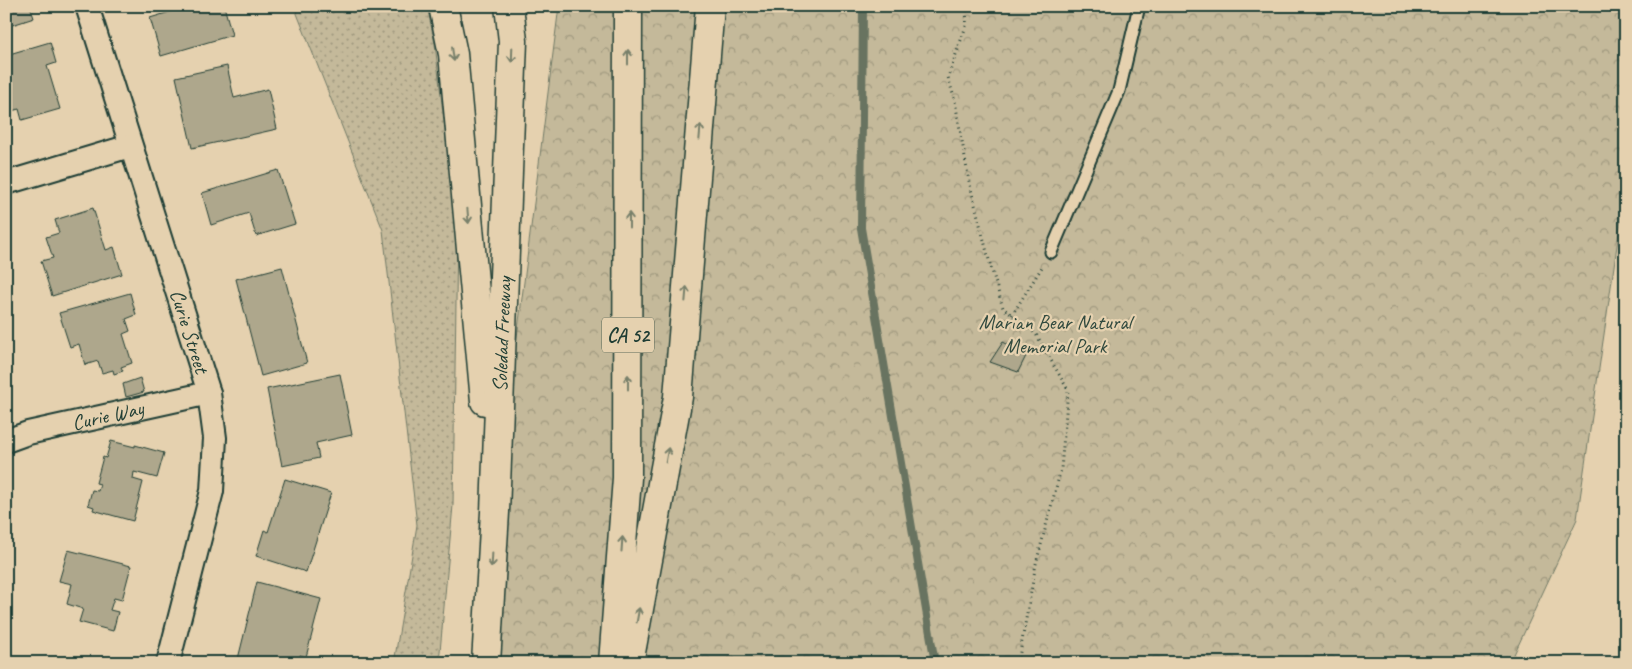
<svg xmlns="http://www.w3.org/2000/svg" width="1632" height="669" font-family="Caveat,sans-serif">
<defs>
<pattern id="grass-dots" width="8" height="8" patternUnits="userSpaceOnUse" patternTransform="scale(1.25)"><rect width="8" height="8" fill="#c4b99a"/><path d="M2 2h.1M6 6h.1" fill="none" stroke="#9f987e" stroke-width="1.8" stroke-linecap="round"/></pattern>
<pattern id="park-crowns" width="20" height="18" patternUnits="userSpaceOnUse" patternTransform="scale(1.25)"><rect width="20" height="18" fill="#c4b99a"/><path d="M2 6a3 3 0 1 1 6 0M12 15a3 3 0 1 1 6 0" fill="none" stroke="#9f987e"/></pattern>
</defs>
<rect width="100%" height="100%" fill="#e5d1af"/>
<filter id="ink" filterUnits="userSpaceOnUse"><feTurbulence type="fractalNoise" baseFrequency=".02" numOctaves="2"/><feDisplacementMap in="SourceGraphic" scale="10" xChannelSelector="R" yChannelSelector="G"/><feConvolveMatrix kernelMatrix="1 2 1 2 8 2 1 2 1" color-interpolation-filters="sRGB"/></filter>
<g filter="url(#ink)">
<polygon fill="url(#grass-dots)" stroke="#727b67" points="294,6 427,6 435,44 457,234 453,505 439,663 394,663 417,525 383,230"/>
<polygon fill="url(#park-crowns)" stroke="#727b67" points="559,6 1626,6 1626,184 1577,519 1510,663 485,663 495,511"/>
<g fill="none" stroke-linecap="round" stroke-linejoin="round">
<polyline stroke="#677360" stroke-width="8" points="863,6 861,228 935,663"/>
</g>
<g fill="#aea78c" stroke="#1f3d34">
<polygon points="6,6 30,6 34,18 6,27"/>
<polygon points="182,6 224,6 232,35 161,56 150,18 183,8"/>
<polygon points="50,42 56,63 47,66 60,109 22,120 19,109 7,112 6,55"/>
<polygon points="227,66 234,98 268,89 277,129 192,148 176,77"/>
<polygon points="278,170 295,224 256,236 249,213 211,225 202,193"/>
<polygon points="93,208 106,250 114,247 122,274 52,296 41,261 53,258 46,237 59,233 55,220"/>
<polygon points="282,267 307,363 261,376 236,279"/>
<polygon points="130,293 136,315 126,319 130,331 123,334 132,363 121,367 123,371 114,374 113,370 102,373 98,361 85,365 79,344 70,347 59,313"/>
<polygon points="1003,342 1027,354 1018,372 990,362"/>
<polygon points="340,374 352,435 316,443 319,458 282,466 267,389"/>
<polygon points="140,378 144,392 126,397 123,384"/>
<polygon points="111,441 135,447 135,445 164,453 157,478 134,472 133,479 143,482 133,521 93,510 94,507 88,505 92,490 98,491 100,484 96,483 103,457 106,458"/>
<polygon points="285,479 331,493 306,572 256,556 264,530 268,532"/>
<polygon points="68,550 131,566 122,600 114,598 110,610 118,612 113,631 79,622 83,609 67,604 72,584 59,581"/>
<polygon points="257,582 321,599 306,657 300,655 298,663 237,663"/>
</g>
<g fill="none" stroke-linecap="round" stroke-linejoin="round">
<g stroke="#1f3d34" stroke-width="15">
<polyline id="lane" points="1051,252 1119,91 1139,6"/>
</g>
<g stroke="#1f3d34" stroke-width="26">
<g id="street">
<path id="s1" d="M87 6 209 393 215 438 212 491 168 663"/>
<polyline points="6,183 130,146"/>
<path id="s2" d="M6 441 28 433 209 393"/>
</g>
</g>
<g stroke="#1f3d34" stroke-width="31">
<g id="highway">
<polyline points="443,6 453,54 485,401"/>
<path id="s3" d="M486 663 495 512 513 41 509 6"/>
<polyline points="613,663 627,478 628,6"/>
<polyline points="629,663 678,397 710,6"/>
</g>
</g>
<g stroke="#1f3d34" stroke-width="3" stroke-dasharray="1 4" stroke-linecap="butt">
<polyline points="967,6 966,26 948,77 955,101 969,181 989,260 1003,308 1036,334 1068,390 1061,469 1036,564 1018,663"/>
<polyline points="1012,315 1042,267"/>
</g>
<use href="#lane" stroke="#e5d1af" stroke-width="11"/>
<use href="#street" stroke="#e5d1af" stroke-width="22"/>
<use href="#highway" stroke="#e5d1af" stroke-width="28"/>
</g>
<defs><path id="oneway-shaft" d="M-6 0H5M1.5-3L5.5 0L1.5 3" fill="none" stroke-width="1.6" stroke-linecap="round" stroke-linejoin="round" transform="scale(1.25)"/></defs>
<g stroke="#78806b">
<use href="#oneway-shaft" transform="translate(453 54) rotate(82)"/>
<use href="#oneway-shaft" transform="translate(512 55) rotate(92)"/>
<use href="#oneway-shaft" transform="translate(628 57) rotate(-90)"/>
<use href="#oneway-shaft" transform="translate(700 132) rotate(-85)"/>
<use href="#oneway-shaft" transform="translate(468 216) rotate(85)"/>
<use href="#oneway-shaft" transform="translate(629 220) rotate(-90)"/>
<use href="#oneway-shaft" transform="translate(686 294) rotate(-85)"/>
<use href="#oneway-shaft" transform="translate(628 382) rotate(-90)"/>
<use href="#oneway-shaft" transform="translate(667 455) rotate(-80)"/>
<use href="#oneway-shaft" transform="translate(622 544) rotate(-86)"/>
<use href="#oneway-shaft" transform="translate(492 560) rotate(93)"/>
<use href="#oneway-shaft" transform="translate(638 615) rotate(-80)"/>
</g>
</g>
<g text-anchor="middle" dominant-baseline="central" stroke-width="4.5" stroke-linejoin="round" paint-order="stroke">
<rect fill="#e5d1af" stroke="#5a6959" stroke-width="1" x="602" y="317.5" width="52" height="35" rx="4"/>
<g font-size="20" font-weight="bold" fill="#1f3d34">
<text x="628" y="335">CA 52</text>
</g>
<g font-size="21" fill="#30493e" stroke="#e5d1af">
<text x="1055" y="322">Marian Bear Natural<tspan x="1055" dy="24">Memorial Park</tspan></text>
</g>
<g font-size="21" fill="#1f3d34" stroke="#e5d1af">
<text stroke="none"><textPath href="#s1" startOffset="341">Curie Street</textPath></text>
<text stroke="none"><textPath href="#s3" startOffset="329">Soledad Freeway</textPath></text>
<text stroke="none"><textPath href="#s2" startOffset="105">Curie Way</textPath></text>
</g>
</g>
<rect width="1632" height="669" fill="none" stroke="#e5d1af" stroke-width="25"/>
<rect x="12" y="12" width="1607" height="644" fill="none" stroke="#1f3d34" stroke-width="2" filter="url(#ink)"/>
</svg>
